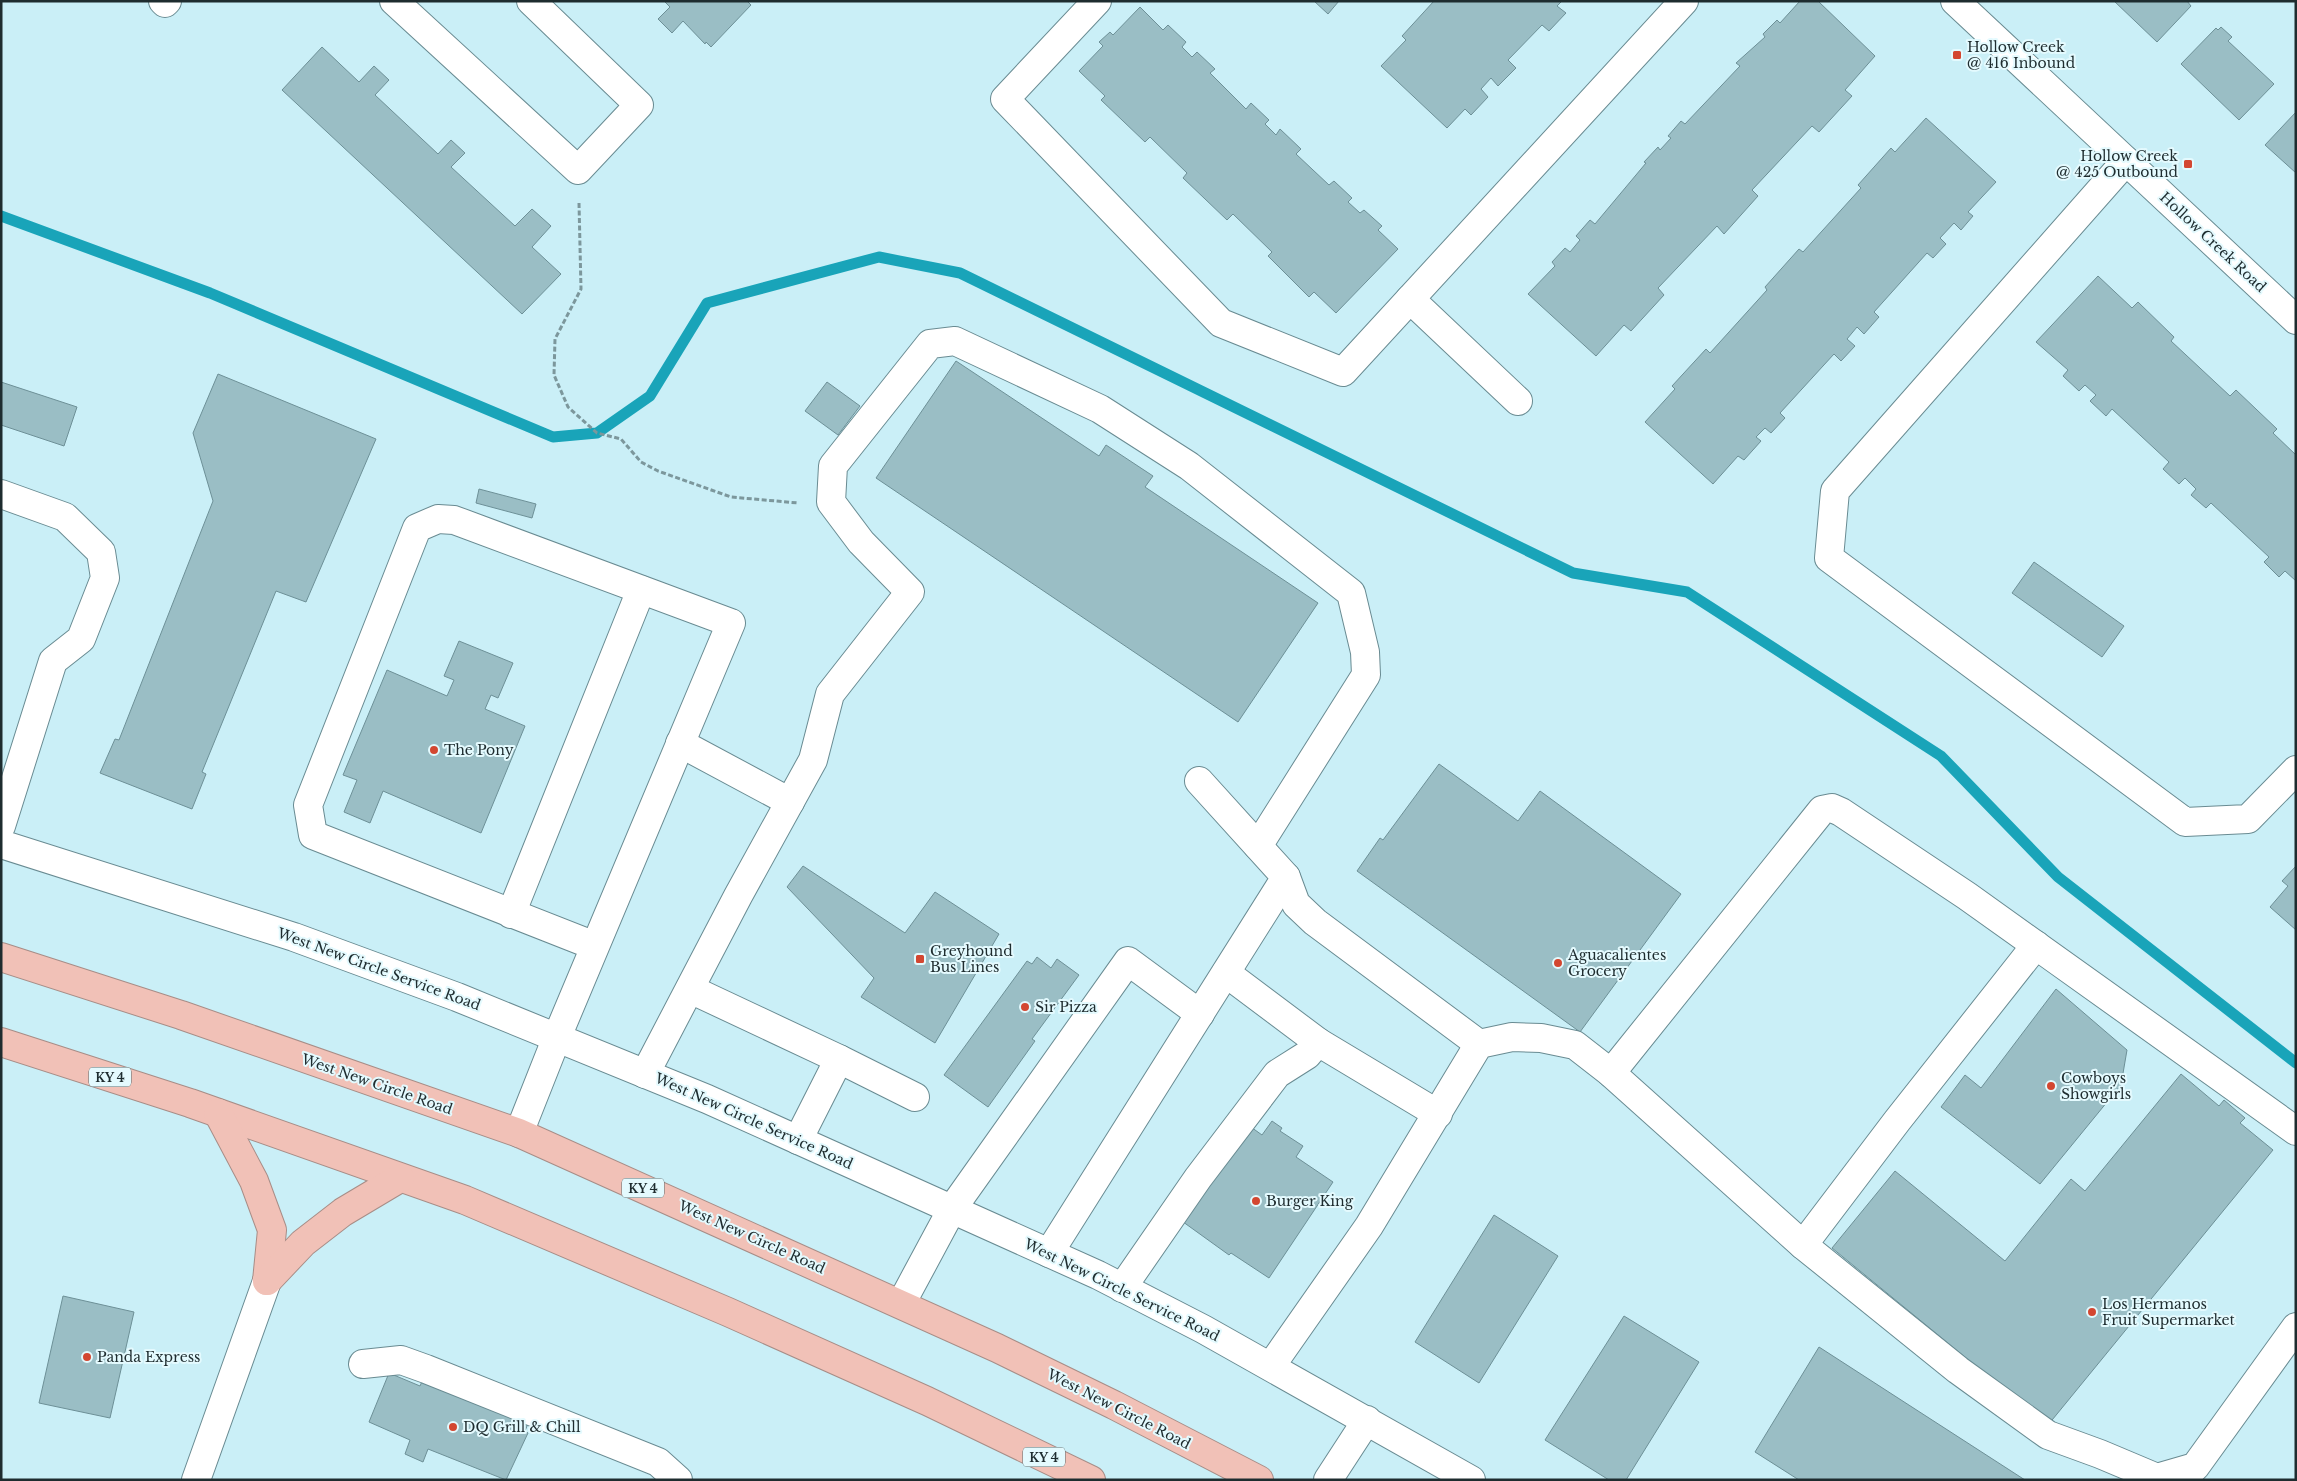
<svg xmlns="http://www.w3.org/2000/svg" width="2297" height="1481" font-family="'Libre Baskerville',serif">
<rect width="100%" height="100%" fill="#caeff7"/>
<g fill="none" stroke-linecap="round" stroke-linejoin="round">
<polyline stroke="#19a4b9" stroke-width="11" points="1,216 210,293 553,437 597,433 650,396 707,303 879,257 960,273 1573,573 1687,592 1941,756 2058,877 2296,1063"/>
</g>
<g fill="#9abec5" stroke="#6d9097">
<polygon points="664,1 747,1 751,5 711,47 706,42 705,44 683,21 672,33 658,19 670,7"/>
<polygon points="1314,1 1339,1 1328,14"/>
<polygon points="1434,1 1562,1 1557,6 1566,13 1549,31 1542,25 1508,60 1516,68 1498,86 1491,78 1481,89 1488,97 1471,115 1465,109 1447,128 1381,66 1406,40 1402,36"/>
<polygon points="1800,1 1818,1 1875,56 1845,90 1852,96 1819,132 1812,126 1752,190 1758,196 1724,234 1717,226 1658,288 1664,295 1631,331 1624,325 1596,356 1528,294 1555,266 1552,262 1565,248 1570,252 1580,240 1576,236 1590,220 1595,224 1646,163 1644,162 1658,147 1660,150 1671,138 1668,136 1681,121 1685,124 1740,66 1736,63 1765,37 1763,34 1777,20 1780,23"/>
<polygon points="2114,1 2187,1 2191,6 2157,42"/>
<polygon points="1140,7 1163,30 1168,25 1186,42 1182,47 1192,57 1197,52 1215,69 1210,73 1246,109 1251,103 1269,120 1265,124 1276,135 1280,129 1301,149 1296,154 1329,185 1334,181 1352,198 1348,202 1360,213 1364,210 1382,226 1378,230 1398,249 1336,313 1314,292 1309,297 1268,256 1272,252 1233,214 1227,220 1183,178 1187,173 1150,137 1145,142 1101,100 1105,96 1079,71 1103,46 1099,42 1110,32 1113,35"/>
<polygon points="2221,27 2232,37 2228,41 2274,84 2239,120 2181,64 2216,28 2218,30"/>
<polygon points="322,47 359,82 374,66 389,80 375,95 438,154 451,140 465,153 451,167 515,226 532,209 551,226 532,247 561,274 522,314 282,90"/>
<polygon points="2296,112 2296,173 2265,145"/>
<polygon points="1926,118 1996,182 1968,212 1973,216 1961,230 1954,223 1940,238 1946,244 1933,258 1927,253 1874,312 1879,317 1864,334 1857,327 1847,339 1855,346 1841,361 1834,354 1780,413 1785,418 1771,433 1765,428 1756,437 1761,441 1744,460 1738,456 1713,484 1645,422 1675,389 1672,386 1706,349 1710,353 1767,290 1765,287 1799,249 1803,252 1861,188 1858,185 1891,148 1895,152"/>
<polygon points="2098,276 2132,308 2138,302 2174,337 2171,341 2230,396 2236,390 2277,429 2273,433 2296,455 2296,581 2285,571 2279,577 2264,562 2269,557 2211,503 2206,508 2191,495 2196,489 2185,478 2179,484 2163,469 2169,462 2112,409 2106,416 2090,401 2096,395 2085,385 2079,391 2063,376 2068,370 2036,342"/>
<polygon points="956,361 1099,456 1106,445 1153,476 1145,487 1318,603 1238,722 876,478"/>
<polygon points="218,374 376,439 306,602 276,591 202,772 206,774 192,809 100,773 115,739 119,740 213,501 193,433"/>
<polygon points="1,382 77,407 64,446 1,425"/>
<polygon points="827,382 860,406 838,435 805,411"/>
<polygon points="479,489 536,504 532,518 476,503"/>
<polygon points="2034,562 2124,626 2102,657 2012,593"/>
<polygon points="459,641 513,663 498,698 491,695 485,709 525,726 481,833 383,791 370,823 344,812 357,780 343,775 387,670 447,696 454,680 444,676"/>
<polygon points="1439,764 1518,821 1540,791 1681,894 1580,1032 1357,871 1380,838 1383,840"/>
<polygon points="803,866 905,933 935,892 999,934 935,1043 861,997 874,978 787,887"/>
<polygon points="2296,866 2296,930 2270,907 2288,886 2282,881"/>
<polygon points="1037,957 1051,968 1057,959 1079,975 1032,1039 1035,1041 988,1107 944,1075 1027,961 1032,964"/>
<polygon points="2056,989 2127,1050 2121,1085 2040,1184 1941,1107 1965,1075 1981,1088"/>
<polygon points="2181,1074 2219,1106 2224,1100 2245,1118 2240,1123 2273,1150 2048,1425 1832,1248 1895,1171 2005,1261 2071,1179 2085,1191"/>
<polygon points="1272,1121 1282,1128 1280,1131 1303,1146 1296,1157 1333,1182 1269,1278 1231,1253 1229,1255 1179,1219 1244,1122 1262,1135"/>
<polygon points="1494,1215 1558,1256 1479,1383 1415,1342"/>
<polygon points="63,1296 134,1312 110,1418 39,1403"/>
<polygon points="1624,1316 1699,1362 1626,1480 1609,1480 1545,1440"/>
<polygon points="1819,1347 2025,1480 1799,1480 1755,1452"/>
<polygon points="389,1373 420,1386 424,1377 529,1421 525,1431 528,1433 506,1480 428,1449 423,1462 405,1454 410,1440 369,1422"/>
</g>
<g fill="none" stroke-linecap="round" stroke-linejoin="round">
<g stroke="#698b92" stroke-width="30">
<g id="minor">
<polyline points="163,1 165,3 167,1"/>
<polyline points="394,1 578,170 639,105 531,1"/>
<polyline points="1097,1 1005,99 1221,323 1343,372 1684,1"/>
<polyline points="1955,1 2296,320"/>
<polyline points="2126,161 1835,491 1829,558 2185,822 2248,819 2296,770"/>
<polyline points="1410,299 1518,401"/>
<polyline points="1,494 65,517 101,552 105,578 81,639 53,661 1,826"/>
<polyline points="680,743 790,802"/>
<polyline points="1,844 294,937 457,997 707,1099 1098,1275 1203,1329 1471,1480"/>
<polyline points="1286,877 1296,904 1315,922 1479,1044"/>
<polyline points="511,914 641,590"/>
<polyline points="690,989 839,1059"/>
<polyline points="1318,1042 1438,1114"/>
<polyline points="1611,1073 1822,810 1832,808 1841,812 1967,896 2296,1131"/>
<polyline points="645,1074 738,896 813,760 830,694 910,592 861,542 831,502 833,466 930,344 955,341 1100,409 1189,466 1351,593 1365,652 1366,675 1258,846"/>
<polyline points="519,1133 557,1037 731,623 454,520 438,519 417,528 308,805 313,835 595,946"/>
<polyline points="798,1140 839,1059 915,1097"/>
<polyline points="1803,1245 1897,1121 2036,945"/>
<polyline points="1049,1253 1286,877 1199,781"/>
<polyline points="1122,1288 1198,1178 1277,1074 1307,1055 1318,1042 1226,973"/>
<polyline points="901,1304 952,1209 1128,961 1200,1014"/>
<polyline points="363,1364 401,1360 426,1369 658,1462 678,1480"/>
<polyline points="1271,1366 1369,1226 1479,1044 1512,1037 1541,1038 1575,1045 1611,1073 1803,1245 1958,1370 2048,1435 2100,1454 2157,1478 2195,1467 2296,1327"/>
<polyline points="196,1480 267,1281"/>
<polyline points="1328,1480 1367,1420"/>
</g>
</g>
<g stroke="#a78d87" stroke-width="30">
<g id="highway">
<polyline points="1,957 181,1015 519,1133 997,1348 1114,1405 1259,1480"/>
<polyline points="1,1042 190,1103 465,1200 728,1312 927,1401 1091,1480"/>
<polyline points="218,1113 254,1181 272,1230 267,1281"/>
<polyline points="267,1281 303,1243 343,1212 400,1178"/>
</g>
</g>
<polyline stroke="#7c979c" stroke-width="3" stroke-dasharray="5 2.5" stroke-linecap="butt" points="579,203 581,289 555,339 554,375 568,407 597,433 621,439 641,462 658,471 731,497 798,503"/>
<use href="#minor" stroke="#fff" stroke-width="28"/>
<use href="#highway" stroke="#f1c1b7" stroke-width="28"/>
</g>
<g fill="#d34731" stroke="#e4fafe" stroke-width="2">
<rect x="1952" y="50" width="10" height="10" rx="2.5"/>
<rect x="2183" y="159" width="10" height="10" rx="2.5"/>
<circle cx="434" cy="750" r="5"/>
<rect x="915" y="954" width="10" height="10" rx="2.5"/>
<circle cx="1558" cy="963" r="5"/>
<circle cx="1025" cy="1007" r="5"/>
<circle cx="2051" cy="1086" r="5"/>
<circle cx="1256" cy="1201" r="5"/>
<circle cx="2092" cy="1312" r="5"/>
<circle cx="87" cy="1357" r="5"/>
<circle cx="453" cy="1427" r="5"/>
</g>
<g text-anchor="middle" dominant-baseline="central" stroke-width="4" stroke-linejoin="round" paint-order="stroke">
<g fill="#e4fafe" stroke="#596a6d" stroke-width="1">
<rect x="89" y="1067.5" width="42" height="19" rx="4"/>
<rect x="622" y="1178.5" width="42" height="19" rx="4"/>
<rect x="1023" y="1447.5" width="42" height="19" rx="4"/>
</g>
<g font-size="12" font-weight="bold" fill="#1e2c2f">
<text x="110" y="1077">KY 4</text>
<text x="643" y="1188">KY 4</text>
<text x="1044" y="1457">KY 4</text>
</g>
<g font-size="14" fill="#1e2c2f" stroke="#e4fafe" text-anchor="start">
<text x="1967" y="47">Hollow Creek<tspan x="1967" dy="16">@ 416 Inbound</tspan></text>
<text x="2178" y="156" text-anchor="end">Hollow Creek<tspan x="2178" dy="16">@ 425 Outbound</tspan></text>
<text x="444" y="750">The Pony</text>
<text x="930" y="951">Greyhound<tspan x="930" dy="16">Bus Lines</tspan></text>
<text x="1568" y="955">Aguacalientes<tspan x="1568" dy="16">Grocery</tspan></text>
<text x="1035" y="1007">Sir Pizza</text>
<text x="2061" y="1078">Cowboys<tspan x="2061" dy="16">Showgirls</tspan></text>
<text x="1266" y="1201">Burger King</text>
<text x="2102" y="1304">Los Hermanos<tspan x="2102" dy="16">Fruit Supermarket</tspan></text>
<text x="97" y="1357">Panda Express</text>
<text x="463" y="1427">DQ Grill &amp; Chill</text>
</g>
<g font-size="14" fill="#1e2c2f" stroke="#e4fafe">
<text transform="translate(2213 242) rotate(43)">Hollow Creek Road</text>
<text transform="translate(379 969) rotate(20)">West New Circle Service Road</text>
<text transform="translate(377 1084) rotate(19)">West New Circle Road</text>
<text transform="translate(754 1121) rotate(24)">West New Circle Service Road</text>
<text transform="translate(752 1237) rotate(24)">West New Circle Road</text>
<text transform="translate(1122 1290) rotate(26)">West New Circle Service Road</text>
<text transform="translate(1119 1409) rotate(27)">West New Circle Road</text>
</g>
</g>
<rect width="2297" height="1481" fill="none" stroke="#1e2c2f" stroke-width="5"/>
</svg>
